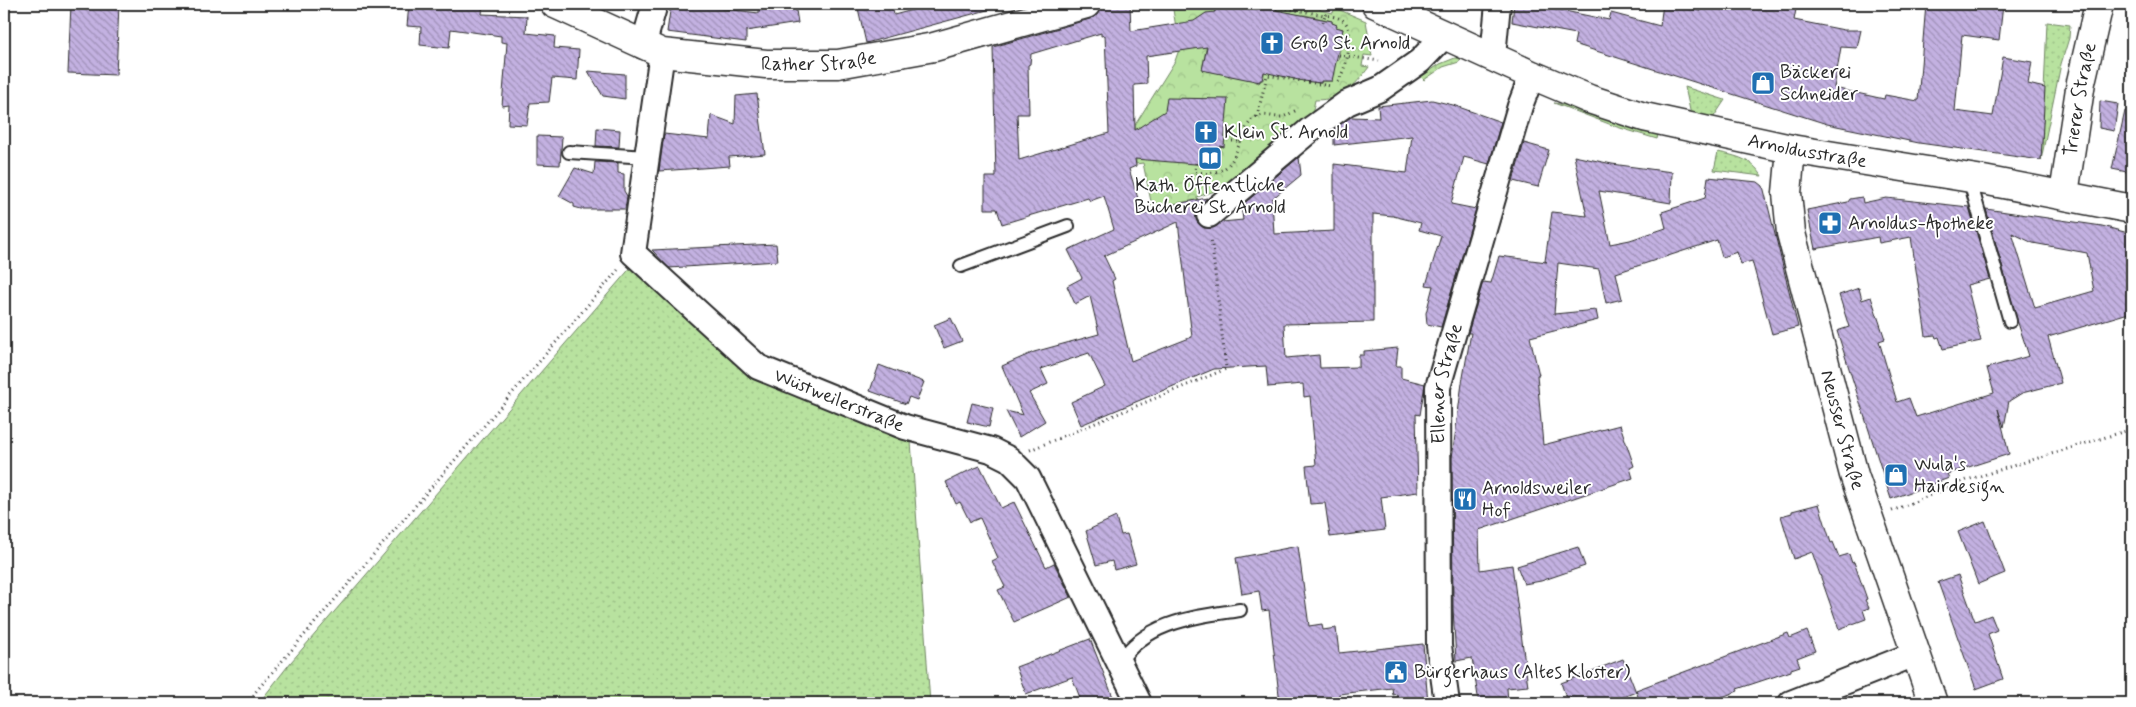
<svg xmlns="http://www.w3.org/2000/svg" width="2136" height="707" font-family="Mynerve,sans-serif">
<defs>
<pattern id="grass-dots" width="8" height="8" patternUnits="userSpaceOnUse" patternTransform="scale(1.25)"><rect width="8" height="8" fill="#b8e29f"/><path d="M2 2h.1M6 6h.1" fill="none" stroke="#9ec289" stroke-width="1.8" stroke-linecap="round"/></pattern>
<pattern id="forest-crowns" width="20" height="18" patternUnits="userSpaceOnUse" patternTransform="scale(1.25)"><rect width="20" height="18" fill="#b8e29f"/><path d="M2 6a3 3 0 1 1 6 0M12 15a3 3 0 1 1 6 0" fill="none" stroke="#9ec289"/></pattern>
<pattern id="building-back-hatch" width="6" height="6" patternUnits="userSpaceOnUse" patternTransform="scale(1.25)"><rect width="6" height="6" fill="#c3b1e1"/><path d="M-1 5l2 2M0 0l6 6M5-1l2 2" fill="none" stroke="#9f90b7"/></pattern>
</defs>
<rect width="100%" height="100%" fill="#fff"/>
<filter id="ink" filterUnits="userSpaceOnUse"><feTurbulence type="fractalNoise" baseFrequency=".02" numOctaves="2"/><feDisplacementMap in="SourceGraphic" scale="10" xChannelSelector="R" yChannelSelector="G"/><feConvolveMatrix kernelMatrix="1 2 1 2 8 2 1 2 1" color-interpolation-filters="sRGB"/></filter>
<g filter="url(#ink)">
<g fill="url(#grass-dots)" stroke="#728665">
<polygon points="2047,22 2070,25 2069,38 2061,64 2041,160"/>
<polygon points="1455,58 1461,58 1459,62 1443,67 1424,80 1421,77 1440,64"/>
<polygon points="1685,87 1725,100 1713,118 1691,115"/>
<polygon points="1554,103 1571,106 1658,135 1657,139 1617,127"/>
<path d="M1718 152C1736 156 1752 159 1762 176L1714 170Z"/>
<polygon points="639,258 758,367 909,414 930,703 259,703 291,662"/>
</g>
<path fill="url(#forest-crowns)" stroke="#728665" d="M1172 4H1216L1214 14 1206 13 1195 23 1207 44 1202 70 1229 74V77H1232L1233 75 1256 80V82L1259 83 1260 80H1263L1265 69 1318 83H1321V81H1332L1335 59 1338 60 1340 49 1337 48 1343 29 1336 27 1337 25 1332 23V21L1305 15H1291V12L1289 15 1276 12 1278 4H1322L1320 10 1333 13 1335 8 1366 21 1372 56 1364 55 1362 66 1369 67C1354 87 1342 100 1315 100L1312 115 1221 189 1197 197 1198 200 1153 211 1143 163 1136 164 1135 125 1175 61 1182 41 1178 39Z"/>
<g fill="url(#building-back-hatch)" stroke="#2b2b2b" fill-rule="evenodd">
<polygon points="71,4 119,4 116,75 68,73"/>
<polygon points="409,4 483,4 482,14 527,16 526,33 555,36 554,48 579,50 577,80 552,78 549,102 530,103 527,125 508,124 509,105 502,106 507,43 501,42 501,36 451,29 449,48 420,45 421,27 407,26"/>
<polygon points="671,4 716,4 716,8 759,13 759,4 795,4 798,23 746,31 746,42 667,32"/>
<polygon points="857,4 892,4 894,15 935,4 990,4 991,9 866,43"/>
<path d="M1117 4H1130L1131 31 1194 21 1206 13 1215 12 1216 4H1278L1276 10 1332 21V23L1337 25 1336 27 1343 29 1332 81H1321V83L1303 81 1264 72 1262 80H1260V82L1202 70 1207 47 1146 56 1147 84 1134 85 1135 130 1165 111 1167 98 1228 99 1224 147 1220 146 1219 166 1135 159 1136 166 1129 169 1143 215 1164 206 1207 198 1196 211V218L1198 223 1204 228H1212L1222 222 1243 220 1241 206 1299 157 1301 175 1272 199 1274 234 1334 231V164L1407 173 1412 136 1334 145V129L1351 117 1379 118 1378 106 1432 100 1453 105 1501 122 1489 164 1464 157 1451 204 1476 209 1441 327 1427 324 1426 313 1433 286 1426 285 1441 236 1419 230 1421 223 1393 216 1373 214V322L1284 324 1286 358 1319 355 1320 368 1359 367V355H1364V351L1398 348 1396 366H1401V378L1425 384 1420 415 1416 414 1418 492 1381 497 1385 530 1330 537 1325 503 1310 504 1306 466 1316 465 1310 396 1304 397 1303 384 1268 387 1266 366 1214 369 1081 425 1071 402 1105 386 1089 353 1041 369 1048 384 1029 393 1045 421 1019 437 1006 411 1023 415 1002 366 1034 352 1099 334 1090 296 1075 304 1067 286 1082 278 1068 250 1114 229 1104 196 1090 201 1088 198 1002 224 997 209H985V177H996L993 47 1090 19 1097 15 1101 9ZM1101 33V36L1105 35 1109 133 1019 160 1017 114H1029L1028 65 1030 64 1031 54ZM1178 222 1192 337 1131 361 1112 281 1115 279 1104 256Z"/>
<polygon points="1514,4 1540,4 1540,6 1609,20 1611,13 1660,26 1663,4 1701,11 1702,4 1797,4 1794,20 1844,30 1861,30 1857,48 1841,47 1834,88 1884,99 1885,95 1918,101 1926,4 2003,5 1999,40 1962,35 1955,111 1993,116 2003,57 2032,62 2028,84 2045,88 2041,160 1919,143 1827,124 1574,44 1576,34 1512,22"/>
<polygon points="588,71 625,74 625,99 603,96"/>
<polygon points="757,94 765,154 729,157 730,166 659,171 664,134 709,139 711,115 735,124 736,96"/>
<polygon points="2100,101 2118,104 2114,131 2099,128"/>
<polygon points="2125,111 2132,112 2132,173 2112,169"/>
<polygon points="597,128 620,130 619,147 596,146"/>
<polygon points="537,136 562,137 560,165 537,164"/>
<polygon points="1524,143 1549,150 1538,187 1513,181"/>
<polygon points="1574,156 1612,164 1672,172 1671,203 1599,191 1610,244 1630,240 1666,228 1662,212 1705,198 1708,177 1758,182 1763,186 1798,327 1772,334 1752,261 1741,264 1737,252 1722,257 1717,240 1616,273 1622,299 1606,303 1599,269 1558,263 1554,314 1596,310 1598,320 1530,337 1539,375 1537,375 1543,445 1620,425 1634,466 1630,468 1633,478 1479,530 1480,570 1512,565 1528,686 1507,688 1508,703 1479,703 1472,658 1456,661 1453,608 1452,458 1462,383 1469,344 1471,333 1468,333 1483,282 1491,283 1499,256 1547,262 1545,261 1552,212 1587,216"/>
<polygon points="595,162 618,163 618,173 624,174 624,191 627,196 625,209 581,209 574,207 574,204 559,196 575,168 594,174"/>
<polygon points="1862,197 1863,203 1886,198 1969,207 1990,279 1967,285 1981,341 1943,349 1939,337 1936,338 1935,335 1926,336 1911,237 1879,243 1878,237 1815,249 1807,210 1848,202 1850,199"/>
<path d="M1986 209 2102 226 2132 234V312L2048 337 2061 383 2022 393 2009 401 2004 427 1998 409 2009 454 1947 474 1949 478 1891 499 1837 331 1849 327 1839 295 1859 288 1862 300 1871 297 1885 339 1879 341 1897 402 1909 398 1916 417 1994 393 1987 368 2029 356 2018 323ZM2012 233 2033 243 2087 253 2094 291 2035 308Z"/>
<polygon points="776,244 778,261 669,268 652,250"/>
<polygon points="951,318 962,341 944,348 934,325"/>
<polygon points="879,365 924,382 917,400 909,397 906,404 870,391"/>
<polygon points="972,403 993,408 989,427 967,422"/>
<polygon points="980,466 1001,508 1014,502 1046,567 1054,563 1071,597 1014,622 998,590 1005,587 992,561 998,558 980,518 970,522 960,502 956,504 946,482 970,470"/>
<polygon points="1819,504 1831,543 1833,542 1839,557 1849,554 1852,563 1854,562 1867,599 1865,600 1869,608 1863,610 1866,619 1839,629 1812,552 1794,559 1781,516 1792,513 1792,511"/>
<polygon points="1116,517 1121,535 1127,534 1136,564 1114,570 1112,561 1096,565 1086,531"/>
<polygon points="1985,521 2005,573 1978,584 1958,532"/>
<polygon points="1298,546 1309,626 1322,624 1323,630 1336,628 1339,653 1423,644 1428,703 1398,703 1397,694 1393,695 1392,688 1339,694 1339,697 1280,703 1269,610 1262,611 1259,591 1242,594 1236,558"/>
<polygon points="1578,547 1585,566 1541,581 1524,584 1517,566"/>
<polygon points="1958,575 1975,621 1991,615 1997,630 1988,634 2003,679 1976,689 1938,582"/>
<polygon points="1807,631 1815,651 1797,658 1800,666 1791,669 1791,671 1737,689 1738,691 1706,703 1640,703 1636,690 1788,633 1790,638"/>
<polygon points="1090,639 1113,697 1096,703 1082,703 1072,677 1026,694 1016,667"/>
<polygon points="1623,659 1636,692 1607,703 1573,703 1570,696 1566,697 1561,683"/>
</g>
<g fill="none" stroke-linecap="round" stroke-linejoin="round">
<g stroke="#2b2b2b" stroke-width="16">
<g id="lane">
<polyline points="569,152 647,157"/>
<polyline points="1969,178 2010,321"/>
<polyline points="961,266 1068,226"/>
<path d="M1119 663C1146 621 1195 617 1240 610"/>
</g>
</g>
<g stroke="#2b2b2b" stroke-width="28">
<g id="street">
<polyline points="643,46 655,4"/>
<path id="s1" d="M662 53 633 253 758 367 905 427 991 450 1009 459 1028 478 1139 703"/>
<polyline points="1493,56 1498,4"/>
<polyline points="1209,215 1311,129 1347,103 1380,89 1420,61 1445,35"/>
<path id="s2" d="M1447 703 1439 646 1438 387 1520 106 1532 75"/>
<polyline points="1791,703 1915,654"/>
</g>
</g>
<g stroke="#2b2b2b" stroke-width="31">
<g id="secondary">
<path id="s3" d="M555 4 662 53 766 64H838L934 47 1086 4"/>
<path id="s4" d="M1376 4 1532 75 1589 99 1644 117 1791 149 1983 180 2132 209"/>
<path id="s5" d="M1791 149 1787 193 1791 233 1854 475 1933 703"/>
<path id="s6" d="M2064 194 2081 82 2099 4"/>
</g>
</g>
<g stroke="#2b2b2b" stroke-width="3" stroke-dasharray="1 4" stroke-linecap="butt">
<path d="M1329 4 1325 15C1331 16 1339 17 1344 21 1356 31 1346 72 1337 82"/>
<polyline points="1277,7 1325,15 1323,22"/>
<polyline points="1339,55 1379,61"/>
<polyline points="1257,117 1267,75 1331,86"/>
<polyline points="1232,141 1240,141"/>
<path d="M1199 161H1196L1195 172C1231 175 1231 164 1243 135 1246 129 1248 123 1253 119 1263 112 1270 117 1279 117 1284 118 1292 112 1297 110"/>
<polyline points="1030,450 1226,369 1211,237"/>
<polyline points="1892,511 1967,480 2132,429"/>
<polyline points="246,703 618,270"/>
</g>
<use href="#lane" stroke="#fff" stroke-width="12"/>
<use href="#street" stroke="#fff" stroke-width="24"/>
<use href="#secondary" stroke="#fff" stroke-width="28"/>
</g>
</g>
<defs>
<g id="church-square" transform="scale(1.25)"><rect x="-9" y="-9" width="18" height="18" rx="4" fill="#1f6fb2" stroke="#fff"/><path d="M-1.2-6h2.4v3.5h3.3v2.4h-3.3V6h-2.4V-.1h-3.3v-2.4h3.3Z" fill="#fff"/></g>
<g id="shop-square" transform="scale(1.25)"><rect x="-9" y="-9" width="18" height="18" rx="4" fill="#1f6fb2" stroke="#fff"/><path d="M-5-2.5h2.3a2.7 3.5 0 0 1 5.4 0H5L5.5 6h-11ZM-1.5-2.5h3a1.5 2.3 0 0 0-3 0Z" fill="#fff"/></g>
<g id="library-square" transform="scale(1.25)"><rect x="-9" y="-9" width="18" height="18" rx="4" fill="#1f6fb2" stroke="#fff"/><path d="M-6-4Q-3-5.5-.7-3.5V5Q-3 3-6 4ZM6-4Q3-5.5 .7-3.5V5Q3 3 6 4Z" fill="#fff"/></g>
<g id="pharmacy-square" transform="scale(1.25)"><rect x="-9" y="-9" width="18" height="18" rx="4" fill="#1f6fb2" stroke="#fff"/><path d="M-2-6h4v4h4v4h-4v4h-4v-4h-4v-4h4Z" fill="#fff"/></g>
<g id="restaurant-square" transform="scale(1.25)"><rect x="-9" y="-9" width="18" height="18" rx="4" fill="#1f6fb2" stroke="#fff"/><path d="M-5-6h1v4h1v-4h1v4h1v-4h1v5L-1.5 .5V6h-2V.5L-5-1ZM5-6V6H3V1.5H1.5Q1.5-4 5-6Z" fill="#fff"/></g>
<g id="civic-square" transform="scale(1.25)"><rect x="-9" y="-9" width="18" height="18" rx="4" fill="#1f6fb2" stroke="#fff"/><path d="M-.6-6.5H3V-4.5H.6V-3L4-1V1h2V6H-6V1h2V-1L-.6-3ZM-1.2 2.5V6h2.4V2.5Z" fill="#fff"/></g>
</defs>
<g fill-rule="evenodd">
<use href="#church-square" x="1272" y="43"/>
<use href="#shop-square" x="1763" y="83"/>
<use href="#church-square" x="1206" y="132"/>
<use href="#library-square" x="1210" y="158"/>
<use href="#pharmacy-square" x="1830" y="223"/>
<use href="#shop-square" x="1896" y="475"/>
<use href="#restaurant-square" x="1465" y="499"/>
<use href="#civic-square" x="1396" y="672"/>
</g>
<g text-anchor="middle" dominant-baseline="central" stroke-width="4" stroke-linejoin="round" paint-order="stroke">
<g font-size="19" fill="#2b2b2b" stroke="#fff" text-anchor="start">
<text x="1290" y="43">Groß St. Arnold</text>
<text x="1780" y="72">Bäckerei<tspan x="1780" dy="22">Schneider</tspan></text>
<text x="1224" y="132">Klein St. Arnold</text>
<text x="1210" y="185" text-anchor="middle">Kath. Öffentliche<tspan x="1210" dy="22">Bücherei St. Arnold</tspan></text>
<text x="1848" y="223">Arnoldus-Apotheke</text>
<text x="1914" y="464">Wula's<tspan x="1914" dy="22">Hairdesign</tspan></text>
<text x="1482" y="488">Arnoldsweiler<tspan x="1482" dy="22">Hof</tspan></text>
<text x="1414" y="672">Bürgerhaus (Altes Kloster)</text>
</g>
<g font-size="19" fill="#2b2b2b" stroke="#fff">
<text stroke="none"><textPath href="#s3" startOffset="275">Rather Straße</textPath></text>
<text stroke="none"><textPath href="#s6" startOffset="96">Trierer Straße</textPath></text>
<text stroke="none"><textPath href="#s4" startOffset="458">Arnoldusstraße</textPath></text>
<text stroke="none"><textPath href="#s2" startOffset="321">Ellener Straße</textPath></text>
<text stroke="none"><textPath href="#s1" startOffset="459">Wüstweilerstraße</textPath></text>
<text stroke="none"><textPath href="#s5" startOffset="288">Neusser Straße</textPath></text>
</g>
</g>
<rect width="2136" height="707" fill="none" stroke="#fff" stroke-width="20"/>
<rect x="10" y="10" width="2116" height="687" fill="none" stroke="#2b2b2b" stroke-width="2" filter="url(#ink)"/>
</svg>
